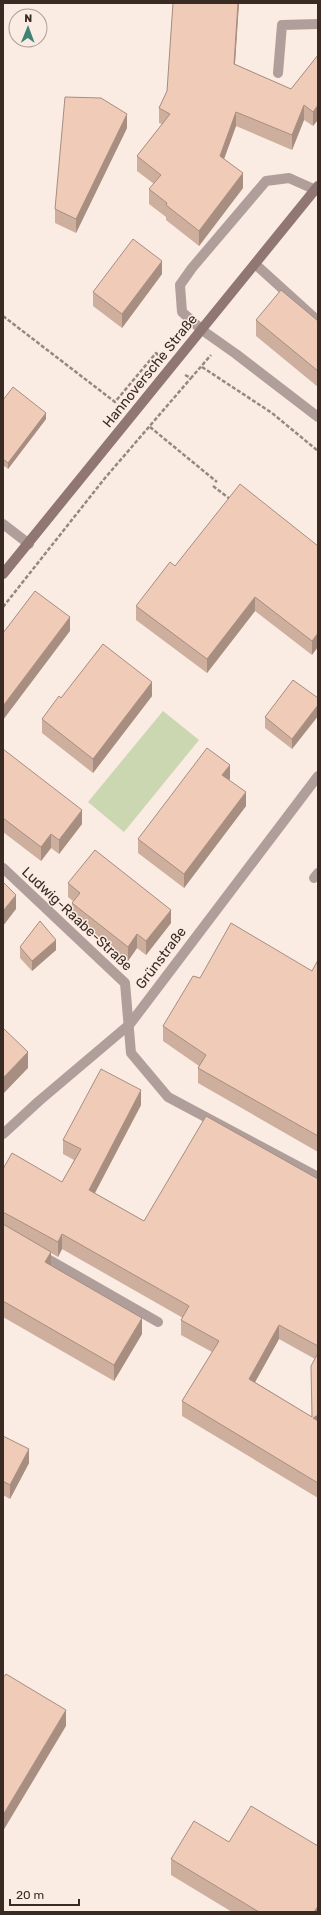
<svg xmlns="http://www.w3.org/2000/svg" width="321" height="1915" font-family="Rubik,sans-serif">
<rect width="100%" height="100%" fill="#faebe3"/>
<polygon fill="#cad7b1" points="163,711 199,740 124,832 88,802"/>
<g fill="none" stroke-linecap="round" stroke-linejoin="round">
<g stroke="#968880" stroke-width="2.5" stroke-dasharray="4 2" stroke-linecap="butt">
<polyline points="3,316 115,402 156,353 159,356"/>
<polyline points="202,367 272,413 318,451"/>
<polyline points="185,375 191,378 211,355"/>
<polyline points="150,427 217,482"/>
<polyline points="213,486 230,499"/>
<polyline points="3,607 105,478 191,378"/>
</g>
<g stroke="#b09e9b" stroke-width="10">
<polyline points="278,73 282,25 318,24"/>
<polyline points="255,264 318,321"/>
<polyline points="202,330 182,312 180,285 192,268 266,181 289,178 318,191"/>
<polyline points="314,878 318,873"/>
<polyline points="39,1254 158,1322"/>
</g>
<g stroke="#b09e9b" stroke-width="10">
<polyline points="202,330 236,354 318,417"/>
<polyline points="3,524 29,544"/>
<polyline points="3,868 125,983 131,1053 168,1097 318,1177"/>
<polyline points="3,1134 39,1101 130,1024 318,776"/>
</g>
<polyline stroke="#917774" stroke-width="10" points="3,574 318,186"/>
</g>
<g fill="#ceaf9e" fill-rule="evenodd">
<polygon points="173,3 239,3 235,64 291,89 318,55 313,126 304,120 292,150 236,126 224,159 243,188 199,246 166,220 166,217 149,204 149,189 154,184 137,171 137,156 162,124 159,123 159,108 167,91"/>
<polygon points="127,128 76,233 55,223 55,209"/>
<polygon points="162,274 122,328 93,306 93,292"/>
<polygon points="256,320 318,321 318,387 256,336"/>
<polygon points="3,400 46,419 8,469 3,465"/>
<polygon points="318,546 312,655 255,611 207,673 136,620 136,606 175,566"/>
<polygon points="152,696 93,773 42,733 42,719 61,698"/>
<polygon points="318,698 318,716 292,749 265,728 265,717"/>
<polygon points="3,749 82,824 59,854 51,848 41,861 3,832"/>
<polygon points="230,779 229,780 246,806 184,888 138,853 138,839"/>
<polygon points="68,883 171,923 146,955 137,948 128,961 72,917 72,903 73,901 68,897"/>
<polygon points="20,947 56,950 32,971 20,958"/>
<polygon points="318,960 318,1152 198,1083 198,1068 199,1066 163,1041 163,1026 200,978 312,971"/>
<path d="M141 1105 95 1193 144 1221 318 1179V1498L182 1416V1401L212 1352 181 1335V1320L183 1318 62 1249 58 1257 51 1253V1266L142 1334 114 1381 3 1317V1169L62 1182 74 1160 63 1154V1140ZM279 1339 315 1359 311 1366 312 1417 255 1382Z"/>
<polygon points="3,1436 29,1463 10,1499 3,1495"/>
<polygon points="171,1859 318,1912 232,1912 171,1875"/>
</g>
<g fill="#a78e81">
<polygon points="238,3 239,3 234,78 234,64"/>
<polygon points="304,105 304,120 292,150 292,135"/>
<polygon points="318,105 318,120 313,126 313,112"/>
<polygon points="236,112 236,126 220,170 220,156"/>
<polygon points="127,114 127,128 76,233 76,219"/>
<polygon points="243,173 243,188 199,246 199,231"/>
<polygon points="162,261 162,274 122,328 122,314"/>
<polygon points="46,413 46,419 8,469 8,463"/>
<polygon points="255,597 255,611 207,673 207,659"/>
<polygon points="70,617 70,631 3,720 3,706"/>
<polygon points="318,633 318,647 312,655 312,641"/>
<polygon points="152,682 152,696 93,773 93,759"/>
<polygon points="318,705 318,716 292,749 292,739"/>
<polygon points="230,765 230,779 222,789 222,775"/>
<polygon points="246,792 246,806 184,888 184,874"/>
<polygon points="82,810 82,824 59,854 59,840"/>
<polygon points="51,834 51,848 41,861 41,847"/>
<polygon points="16,895 16,909 3,926 3,911"/>
<polygon points="171,910 171,923 146,955 146,941"/>
<polygon points="137,934 137,948 128,961 128,947"/>
<polygon points="56,940 56,950 32,971 32,961"/>
<polygon points="28,1052 28,1068 3,1094 3,1078"/>
<polygon points="141,1090 141,1105 89,1204 89,1190"/>
<polygon points="62,1234 62,1249 58,1257 58,1242"/>
<polygon points="51,1252 51,1268 45,1262"/>
<polygon points="142,1318 142,1334 114,1381 114,1365"/>
<polygon points="279,1325 279,1339 249,1393 249,1379"/>
<polygon points="318,1415 318,1430 313,1418"/>
<polygon points="29,1449 29,1463 10,1499 10,1485"/>
<polygon points="66,1710 66,1726 3,1831 3,1815"/>
<polygon points="318,1906 318,1912 314,1912"/>
</g>
<g fill="#efcbb8" stroke="#a78e81">
<polygon points="173,3 238,3 234,64 291,89 318,55 318,105 313,112 304,105 292,135 236,112 220,156 243,173 199,231 166,205 167,203 149,189 161,175 137,156 170,114 159,108 167,91"/>
<polygon points="65,97 101,98 127,114 76,219 55,209"/>
<polygon points="133,239 162,261 122,314 93,292"/>
<polygon points="281,290 318,321 318,371 256,320"/>
<polygon points="13,387 46,413 8,463 3,459 3,400"/>
<polygon points="240,484 318,546 318,633 312,641 255,597 207,659 136,606 170,562 175,566"/>
<polygon points="35,591 70,617 3,706 3,633"/>
<polygon points="103,644 152,682 93,759 42,719 59,696 61,698"/>
<polygon points="293,680 318,698 318,705 292,739 265,717"/>
<polygon points="207,748 230,765 222,775 246,792 184,874 138,839"/>
<polygon points="3,749 82,810 59,840 51,834 41,847 3,818"/>
<polygon points="95,850 171,910 146,941 137,934 128,947 72,903 80,893 68,883"/>
<polygon points="3,882 16,895 3,911"/>
<polygon points="40,921 56,940 32,961 20,947"/>
<polygon points="231,923 312,971 318,960 318,1136 198,1068 206,1055 163,1026 193,976 200,978"/>
<polygon points="3,1028 28,1052 3,1078"/>
<polygon points="101,1069 141,1090 89,1190 144,1221 206,1116 318,1179 318,1346 279,1325 249,1379 312,1417 311,1366 318,1353 318,1415 313,1418 318,1421 318,1483 182,1401 219,1341 181,1320 189,1306 62,1234 58,1242 3,1212 4,1210 3,1209 3,1169 12,1153 62,1182 81,1149 63,1140"/>
<polygon points="3,1224 51,1252 45,1262 142,1318 114,1365 3,1301"/>
<polygon points="3,1436 29,1449 10,1485 3,1481"/>
<polygon points="6,1674 66,1710 3,1815 3,1678"/>
<polygon points="251,1806 318,1846 318,1906 314,1912 259,1912 171,1859 194,1821 229,1842"/>
</g>
<g text-anchor="middle" dominant-baseline="central" stroke-width="3" stroke-linejoin="round" paint-order="stroke">
<g font-size="14" fill="#392b24" stroke="#faebe3">
<text transform="translate(150 371) rotate(-51)">Hannoversche Straße</text>
<text transform="translate(77 919) rotate(43)">Ludwig-Raabe-Straße</text>
<text transform="translate(161 958) rotate(-53)">Grünstraße</text>
</g>
</g>
<rect width="321" height="1915" fill="none" stroke="#392b24" stroke-width="8"/>
<g transform="translate(28 28) rotate(1)"><circle r="19" fill="#faebe3" stroke="#ad9e97"/>
<path d="M0-3L7 15L0 10L-7 15Z" fill="#408273"/>
<text y="-6" font-size="11" font-weight="bold" text-anchor="middle" fill="#392b24">N</text>
</g>
<path d="M10 1899v6h69v-6" fill="none" stroke="#392b24" stroke-width="2"/>
<text x="16" y="1899" font-size="12" fill="#392b24" stroke="#faebe3" stroke-width="3" paint-order="stroke">20 m</text>
</svg>
